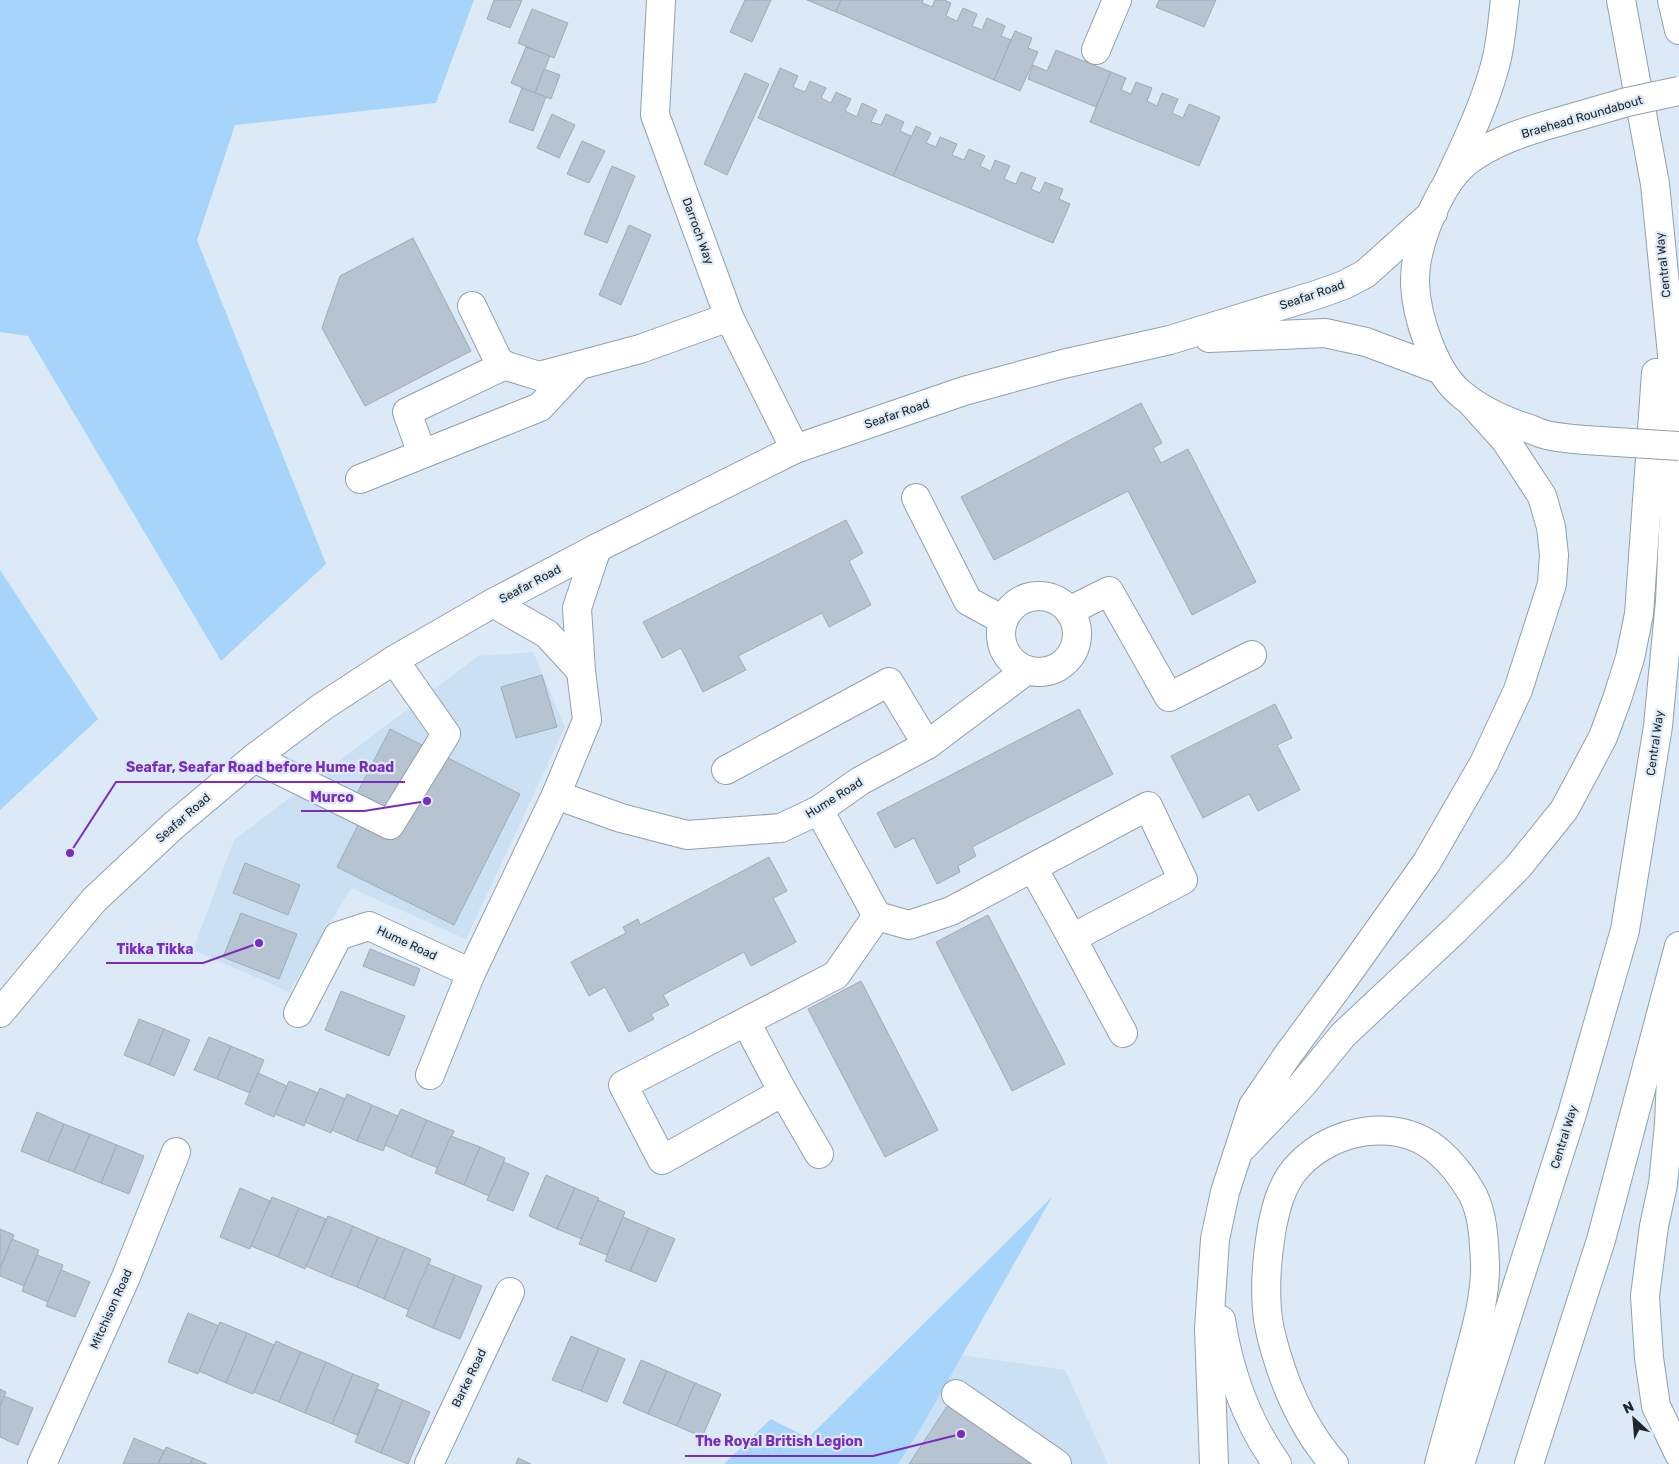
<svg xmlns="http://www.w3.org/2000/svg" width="1679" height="1464" font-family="Rubik,sans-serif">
<rect width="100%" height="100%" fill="#dbeaf6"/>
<g fill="#cbe0f2">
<polygon points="533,652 565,727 466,939 351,888 289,992 193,950 234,840 478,656"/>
<polygon points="962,1355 1065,1370 1108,1464 898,1464"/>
</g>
<g fill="#a6d4fa">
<polygon points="0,0 474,0 436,103 235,125 197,240 326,564 221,661 28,336 0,332"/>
<polygon points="0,570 98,719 0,810"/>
<polygon points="1052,1197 919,1431 898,1464 724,1464 771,1419 808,1438"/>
</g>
<g fill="#b5c4d0" stroke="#9eacb8">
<polygon points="494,0 522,0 510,28 487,19"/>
<polygon points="745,0 771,0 752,42 730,32"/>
<polygon points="807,0 841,0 836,12"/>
<polygon points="841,0 923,0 922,3 932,7 935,0 944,0 951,3 946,16 957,21 963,8 977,14 972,26 982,30 987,18 1005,26 1001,36 1011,40 994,80 836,12"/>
<polygon points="1159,0 1216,0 1204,27 1156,7"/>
<polygon points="532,9 568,23 554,58 518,43"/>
<polygon points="1015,31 1032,38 1028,48 1038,52 1020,91 994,80"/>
<polygon points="526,47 550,56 535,93 511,83"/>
<polygon points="1056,50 1111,72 1096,107 1028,79 1033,65 1047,71"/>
<polygon points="780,68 798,76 793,87 805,92 810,81 826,88 821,98 831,103 836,92 851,99 845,111 857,117 862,103 877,110 871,122 881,125 886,114 904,122 900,131 911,136 893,176 758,118"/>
<polygon points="544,69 560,75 551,99 535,93"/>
<polygon points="1111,72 1126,78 1121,90 1131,94 1136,82 1152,88 1147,101 1157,106 1162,93 1178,99 1172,113 1183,118 1189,104 1220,117 1199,166 1090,122"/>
<polygon points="745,73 769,84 727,175 704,164"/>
<polygon points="522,88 546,97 533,131 509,122"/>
<polygon points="552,114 575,125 559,158 537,148"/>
<polygon points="916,126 931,133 926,143 936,147 940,137 957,144 952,155 964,160 969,149 985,156 980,166 991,171 995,160 1010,166 1004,179 1016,184 1021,172 1036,178 1031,189 1040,193 1045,182 1063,189 1059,199 1070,204 1053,243 893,176"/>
<polygon points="582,141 605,151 589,183 567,174"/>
<polygon points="612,166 635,176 607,243 584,234"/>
<polygon points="629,225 651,235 621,305 599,295"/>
<polygon points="413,238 471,351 365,406 322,328 340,276"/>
<polygon points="1141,403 1162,443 1153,448 1161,463 1188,449 1256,582 1192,615 1128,491 994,560 961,497"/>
<polygon points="846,520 863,553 849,561 871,605 829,627 822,613 738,656 746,670 703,692 681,648 662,658 643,622"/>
<polygon points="542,675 557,727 516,738 501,687"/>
<polygon points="1275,704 1292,738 1277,745 1300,790 1258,811 1249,794 1203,818 1171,756"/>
<polygon points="1079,709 1113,774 972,847 976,856 958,866 960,872 937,884 914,838 895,848 877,813"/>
<polygon points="390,729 520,794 454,925 337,867 360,821 346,815"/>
<polygon points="769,857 787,891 773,898 796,942 751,966 744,952 663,995 669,1005 651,1014 654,1019 629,1032 605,987 589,996 571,962 626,933 623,927 638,919 640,925"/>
<polygon points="245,863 300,885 288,915 233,893"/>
<polygon points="241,913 297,934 279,979 223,957"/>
<polygon points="988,915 1065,1064 1012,1091 936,942"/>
<polygon points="370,949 420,969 414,986 363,966"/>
<polygon points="861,981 938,1130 885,1157 808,1009"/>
<polygon points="341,991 405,1016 389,1056 325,1030"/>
<polygon points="139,1019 164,1029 149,1065 124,1055"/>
<polygon points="164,1029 190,1040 174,1076 149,1065"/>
<polygon points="209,1037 231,1046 217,1079 194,1070"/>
<polygon points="231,1046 264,1060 250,1093 217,1079"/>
<polygon points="258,1073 287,1086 274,1117 245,1104"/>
<polygon points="289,1081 318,1093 304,1126 275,1114"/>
<polygon points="320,1088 345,1099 331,1133 305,1122"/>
<polygon points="347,1094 372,1105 357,1141 332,1130"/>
<polygon points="372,1105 398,1116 383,1151 357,1141"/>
<polygon points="401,1109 427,1120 411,1157 385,1145"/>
<polygon points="37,1112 64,1124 48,1162 21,1151"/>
<polygon points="427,1120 454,1131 438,1168 411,1157"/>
<polygon points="64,1124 90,1134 74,1172 48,1162"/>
<polygon points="90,1134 117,1145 101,1183 74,1172"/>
<polygon points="451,1136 480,1147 464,1185 435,1173"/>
<polygon points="117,1145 144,1156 129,1194 101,1183"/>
<polygon points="480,1147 505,1158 489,1196 464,1185"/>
<polygon points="504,1162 529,1173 513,1211 487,1200"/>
<polygon points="546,1175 575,1188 557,1229 529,1216"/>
<polygon points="240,1188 270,1201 250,1249 220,1237"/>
<polygon points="575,1188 599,1198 582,1239 557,1229"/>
<polygon points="272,1197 299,1208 278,1257 251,1246"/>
<polygon points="598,1200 625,1212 607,1255 579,1244"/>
<polygon points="299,1208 326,1219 305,1269 278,1257"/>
<polygon points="328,1216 353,1226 331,1277 306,1266"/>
<polygon points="623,1217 649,1228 630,1271 605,1261"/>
<polygon points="353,1226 378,1237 357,1287 331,1277"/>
<polygon points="649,1228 675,1239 656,1282 630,1271"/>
<polygon points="0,1229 14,1235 0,1269"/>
<polygon points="378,1237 405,1248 384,1299 357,1287"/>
<polygon points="12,1239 39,1250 24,1286 0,1276 0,1269"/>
<polygon points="405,1248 431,1259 409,1310 384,1299"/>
<polygon points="37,1255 63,1265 48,1302 22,1291"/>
<polygon points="428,1264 455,1275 433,1328 406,1316"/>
<polygon points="61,1270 90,1282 75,1317 46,1306"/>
<polygon points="455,1275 482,1286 460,1339 433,1328"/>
<polygon points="188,1313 219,1326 198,1374 168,1362"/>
<polygon points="220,1322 247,1333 226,1383 199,1371"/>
<polygon points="247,1333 274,1345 253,1394 226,1383"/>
<polygon points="571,1336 599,1348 581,1391 552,1380"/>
<polygon points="276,1341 301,1352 279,1402 254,1392"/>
<polygon points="599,1348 625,1359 607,1402 581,1391"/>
<polygon points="301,1352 326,1362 305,1413 279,1402"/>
<polygon points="641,1360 667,1371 648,1414 623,1403"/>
<polygon points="326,1362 353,1374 332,1424 305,1413"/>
<polygon points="667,1371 695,1383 677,1426 648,1414"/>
<polygon points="353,1374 379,1384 357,1435 332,1424"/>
<polygon points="695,1383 721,1394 702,1437 677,1426"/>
<polygon points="0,1389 6,1392 0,1407"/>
<polygon points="377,1389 403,1400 381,1453 355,1442"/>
<polygon points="4,1396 33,1408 18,1445 0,1437 0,1407"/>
<polygon points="403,1400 430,1412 408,1464 381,1453"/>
<polygon points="948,1405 1038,1464 909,1464"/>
<polygon points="134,1438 164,1451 158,1464 123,1464"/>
<polygon points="166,1447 193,1458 190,1464 158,1464"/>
<polygon points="193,1458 207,1464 190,1464"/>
<polygon points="518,1458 531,1464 516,1464"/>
</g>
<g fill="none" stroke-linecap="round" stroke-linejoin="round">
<g stroke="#92a0ac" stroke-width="30">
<g id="minor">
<polyline points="661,0 655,115 729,317 795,449"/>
<polyline points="1096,50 1117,0"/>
<path d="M1558 122C1526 131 1491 142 1465 163 1438 186 1414 248 1415 283 1416 316 1434 371 1460 393 1481 411 1504 421 1530 429 1537 432 1544 435 1551 436 1562 438 1574 439 1585 440"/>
<polyline points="472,306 500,364 539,376 640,349 729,317"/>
<polyline points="1209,338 1325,333 1366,342 1441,370"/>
<polyline points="422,454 407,412 505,365"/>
<polyline points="360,479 540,407 578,366"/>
<polyline points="916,498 968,601 1003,620"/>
<circle cx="1039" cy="634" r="38"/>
<polyline points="1069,611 1109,591 1169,697 1252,655"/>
<polyline points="581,671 577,608 597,548"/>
<polyline points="254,758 390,825 446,734 394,660"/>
<polyline points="726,770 889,682 927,745"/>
<polyline points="556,795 621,818 687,835 781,828 819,810 860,781 927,745 1027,670"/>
<polyline points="819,810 877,916 909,925 951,911 1148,806 1183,880 1072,938 1033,868"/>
<polyline points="1072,938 1123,1033"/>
<polyline points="0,1013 94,900 173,826 254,758 322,707 394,660 493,603 597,548 795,449 964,391 1063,364 1170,340 1319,294 1344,285 1365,274 1433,213"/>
<polyline points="298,1013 338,936 369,926 471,973"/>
<polyline points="746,1022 783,1092 662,1160 623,1085 836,975 877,916"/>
<polyline points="430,1075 471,973 556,795 587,720 581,671 547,634 493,603"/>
<polyline points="783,1092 819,1154"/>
<polyline points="956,1394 1057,1464"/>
<polyline points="42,1464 126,1277 176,1152"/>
<polyline points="429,1464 510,1292"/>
</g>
</g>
<g stroke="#92a0ac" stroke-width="30">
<g id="major">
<polyline points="1672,0 1679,30"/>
<path d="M1447 184C1464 147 1483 109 1494 69 1501 47 1502 23 1505 0"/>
<polyline points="1674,1008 1669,1124 1663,1184 1654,1226 1645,1296 1649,1358 1656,1406 1679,1454"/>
<polyline points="1243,1147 1302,1085 1343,1035 1455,930 1518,867 1564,810 1577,786 1603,737 1617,699 1630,658 1639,614 1656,373"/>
<path d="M1221 1320C1229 1371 1247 1422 1277 1464"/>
<polyline points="1214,1464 1209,1329 1215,1239 1225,1192 1253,1106 1287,1056 1354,965 1427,862 1484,763 1518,690 1552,584 1554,555 1551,527 1542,496 1506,441 1470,401"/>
<path d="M1334 1464C1306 1432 1288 1394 1276 1353 1272 1340 1268 1324 1267 1310 1265 1285 1267 1258 1271 1233 1275 1210 1281 1184 1298 1166 1332 1129 1397 1116 1438 1151 1451 1162 1464 1179 1473 1195 1483 1215 1484 1240 1485 1263 1486 1297 1475 1333 1466 1366 1457 1399 1448 1431 1439 1464"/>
<polyline points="1460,1464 1572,1114 1625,930 1658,726 1670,601 1674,510 1672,354 1655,184 1621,0"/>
<polyline points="1529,1464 1601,1240 1679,946"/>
</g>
</g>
<use href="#minor" stroke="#fff" stroke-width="28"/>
<use href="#major" stroke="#fff" stroke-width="28"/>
<g stroke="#92a0ac" stroke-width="30" stroke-linecap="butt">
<g id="minor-bridge">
<polyline points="1558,122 1627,102 1679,91"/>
<polyline points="1585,440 1679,446"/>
</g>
</g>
<use href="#minor-bridge" stroke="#fff" stroke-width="28"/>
</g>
<g text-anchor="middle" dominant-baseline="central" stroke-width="4.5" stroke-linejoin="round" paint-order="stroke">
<g font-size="12" fill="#20262b" stroke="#dbeaf6">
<text transform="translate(1582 117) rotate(-16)">Braehead Roundabout</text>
<text transform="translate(698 231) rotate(70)">Darroch Way</text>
<text transform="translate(1663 265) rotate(-96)">Central Way</text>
<text transform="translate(1312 295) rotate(-19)">Seafar Road</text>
<text transform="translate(897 414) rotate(-19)">Seafar Road</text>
<text transform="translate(530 584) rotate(-28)">Seafar Road</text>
<text transform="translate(1655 743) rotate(-82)">Central Way</text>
<text transform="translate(834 798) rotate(-32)">Hume Road</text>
<text transform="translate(183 818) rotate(-41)">Seafar Road</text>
<text transform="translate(407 943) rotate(25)">Hume Road</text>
<text transform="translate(1564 1137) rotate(-73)">Central Way</text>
<text transform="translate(111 1309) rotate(-66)">Mitchison Road</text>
<text transform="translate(469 1378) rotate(-64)">Barke Road</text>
</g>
</g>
<path fill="none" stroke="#7b2cbf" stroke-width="2" d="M70 853L116 782H405M427 801L364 811H301M259 943L203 963H106M961 1434L873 1456H685"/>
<g fill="#7b2cbf" stroke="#dbeaf6" stroke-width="2">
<circle cx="70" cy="853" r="5"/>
<circle cx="427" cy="801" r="5"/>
<circle cx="259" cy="943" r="5"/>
<circle cx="961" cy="1434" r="5"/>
</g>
<g font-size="14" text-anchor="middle" font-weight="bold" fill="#7b2cbf" stroke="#dbeaf6" stroke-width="4.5" stroke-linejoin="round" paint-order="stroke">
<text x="260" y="772">Seafar, Seafar Road before Hume Road</text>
<text x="332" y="802">Murco</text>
<text x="155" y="954">Tikka Tikka</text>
<text x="779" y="1446">The Royal British Legion</text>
</g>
<g transform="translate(1634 1419) rotate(334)" stroke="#dbeaf6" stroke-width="4" paint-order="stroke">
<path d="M0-4L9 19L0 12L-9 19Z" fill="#20262b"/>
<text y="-8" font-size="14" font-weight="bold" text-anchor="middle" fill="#20262b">N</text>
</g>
</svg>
